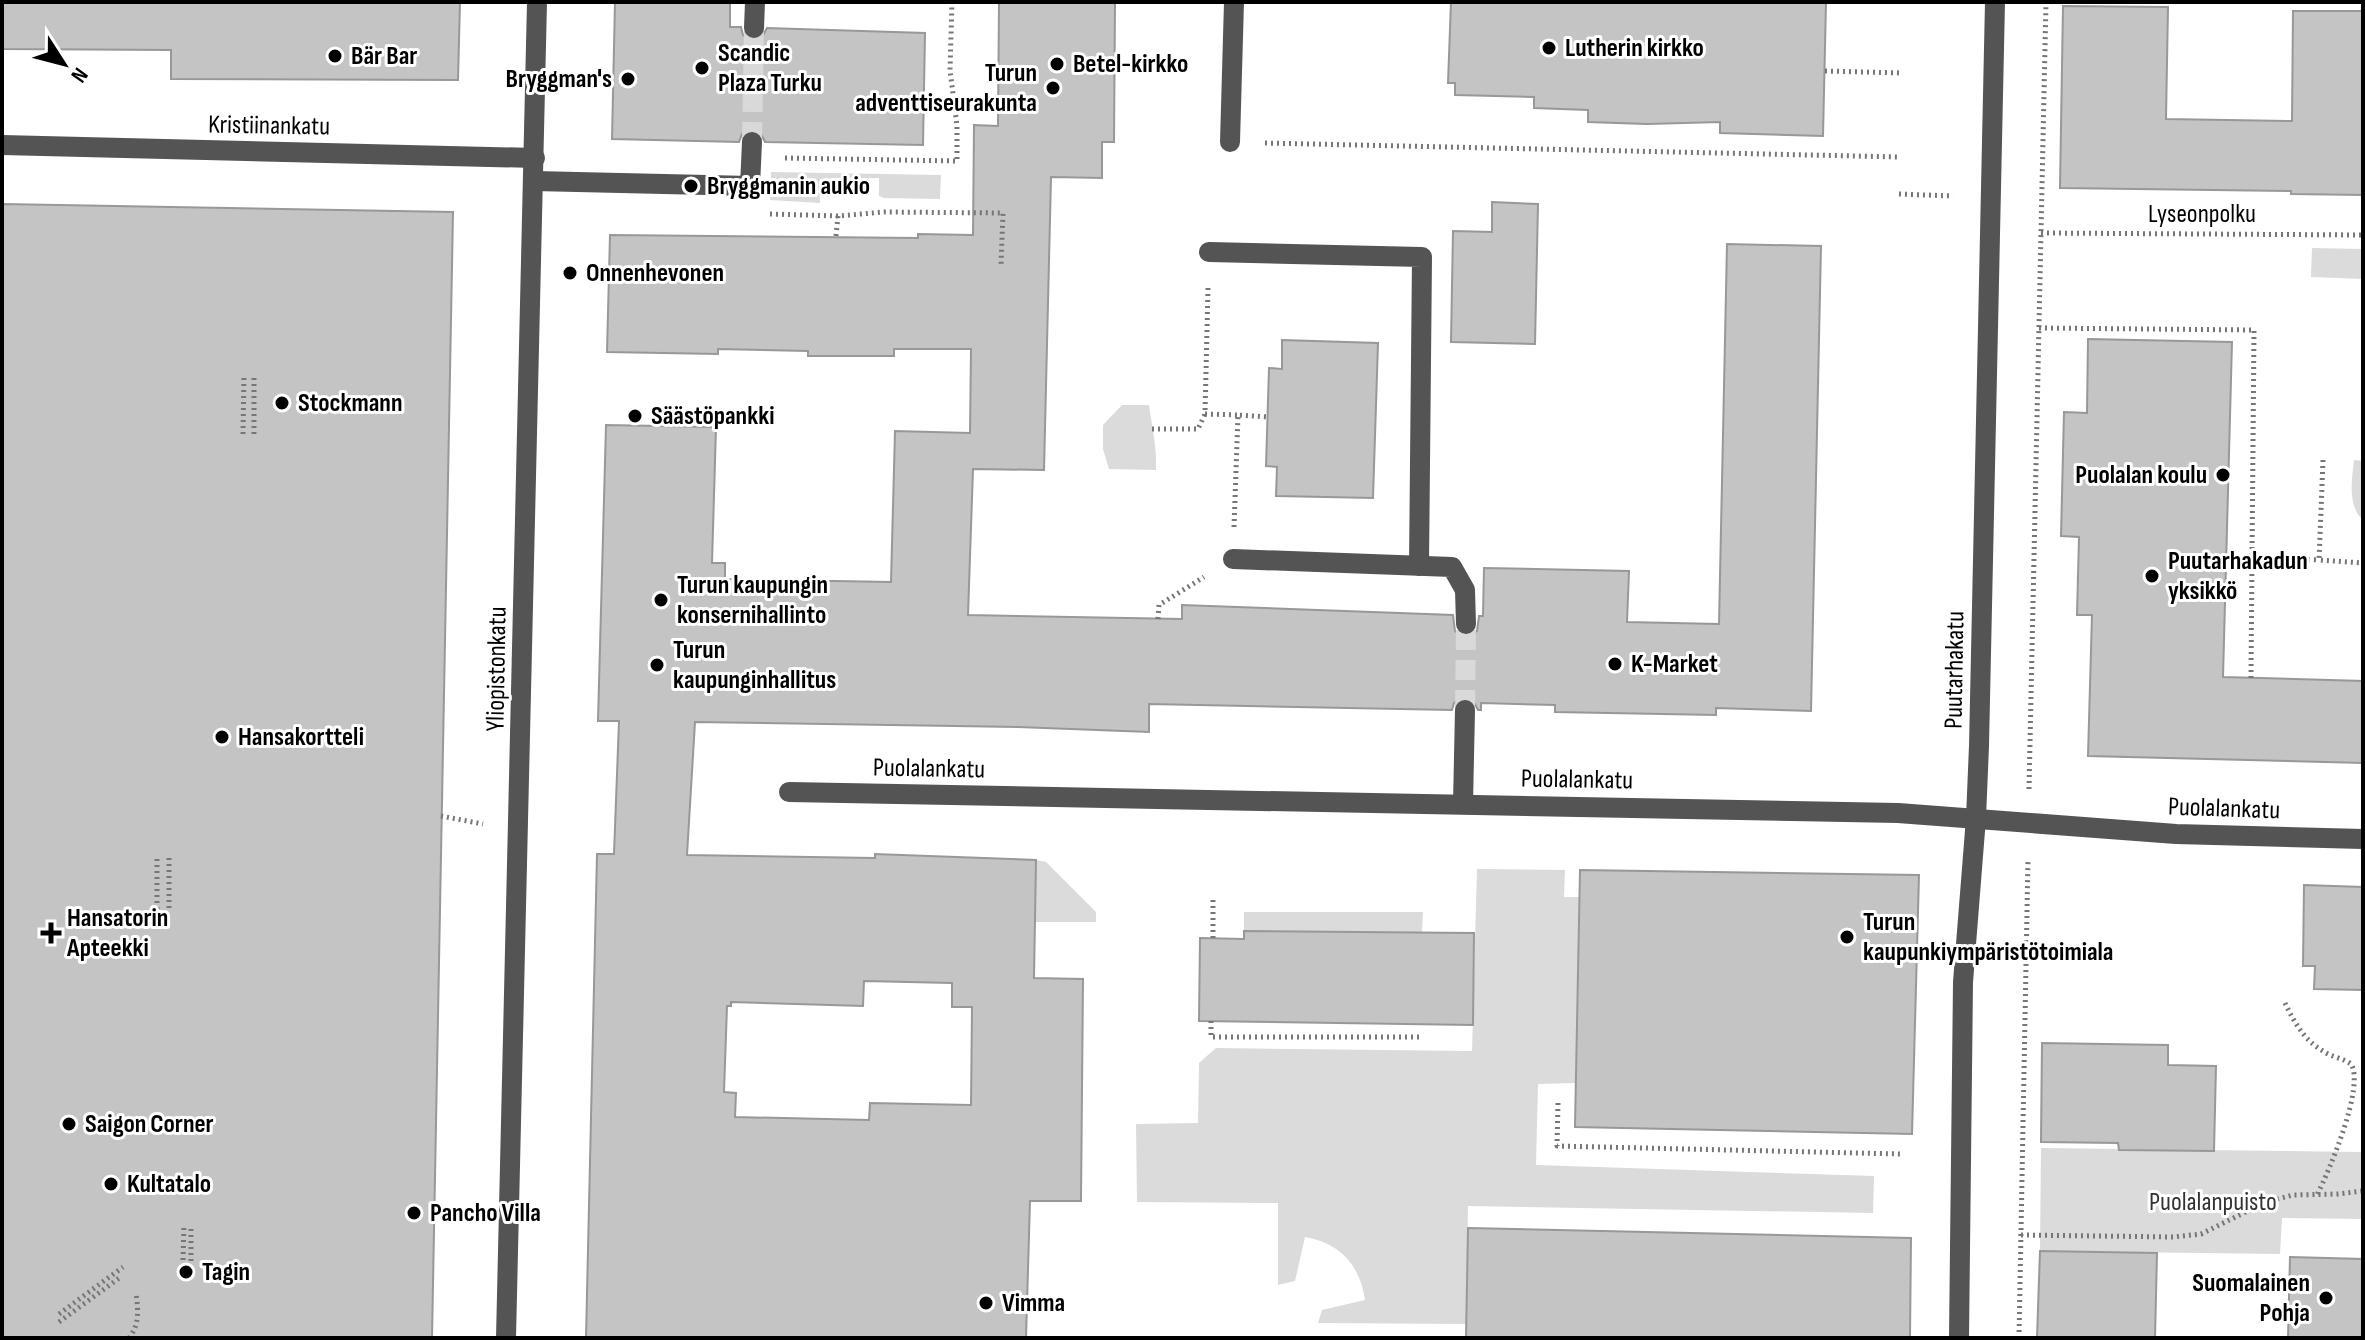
<svg xmlns="http://www.w3.org/2000/svg" width="2365" height="1340" font-family="'Sofia Sans Condensed',sans-serif">
<rect width="100%" height="100%" fill="#fff"/>
<g fill="#dbdbdb">
<polygon points="771,172 941,175 940,199 884,198 879,196 879,178 820,179 820,203 770,200"/>
<polygon points="2312,248 2363,249 2363,279 2311,277"/>
<path d="M1122 405H1149C1152 427 1157 448 1156 470L1109 469 1103 449V425Z"/>
<path d="M2354 460 2363 461V520C2347 506 2352 479 2354 460Z"/>
<polygon points="1036,860 1046,862 1096,912 1096,922 1035,922"/>
<path d="M1477 869 1565 870 1564 897H1579L1576 1083 1538 1084 1536 1165 1874 1176 1873 1213 1468 1206 1466 1324 1318 1323 1322 1310 1365 1300C1360 1265 1340 1243 1305 1237L1295 1281 1278 1285V1203L1137 1202 1136 1124 1198 1123 1199 1063 1216 1048 1472 1051Z"/>
<polygon points="1244,912 1423,912 1422,932 1244,931"/>
<polygon points="2041,1148 2363,1152 2363,1219 2282,1218 2280,1254 2040,1251"/>
</g>
<g fill="#c4c4c4" stroke="#989898" stroke-width="2" fill-rule="evenodd">
<polygon points="2,2 460,2 458,80 171,79 171,50 2,49"/>
<polygon points="615,2 730,2 730,27 741,27 743,35 753,41 761,39 767,28 925,33 923,145 765,142 760,132 752,129 742,134 739,142 612,139"/>
<path d="M999 2H1115L1114 142H1102V178L1051 177 1044 470 973 469 968 615 1182 619V605L1453 615 1455 631 1461 636 1467 637 1477 631 1479 616H1483L1484 568 1629 571 1627 622 1719 624 1727 244 1821 246 1811 711 1716 708V715L1555 712V705L1481 703V710H1478L1472 699 1464 697 1454 703 1452 710 1149 704V732L1018 727 695 722 687 855 875 858V854L1036 860 1034 978 1083 979 1081 1201H1030L1026 1338H586L597 854H614L619 721H598L606 425 716 427 712 563H725V579L891 582 895 431 970 433 971 349H894V356H808V351L718 349V354L607 352 610 235 918 238V234L973 235 974 125 998 126ZM864 981 952 983V1007H972L971 1105 870 1103 869 1120 735 1117 736 1093 724 1092 727 1006H731V1002L863 1006Z"/>
<polygon points="1451,2 1826,2 1823,136 1720,133 1720,122 1647,124 1588,122 1588,110 1534,108 1534,97 1455,95 1455,83 1448,83"/>
<polygon points="2063,6 2168,7 2166,119 2292,121 2293,11 2363,11 2363,195 2291,194 2291,191 2060,188"/>
<polygon points="1492,202 1538,204 1535,344 1451,342 1453,231 1492,232"/>
<polygon points="2,204 453,212 432,1338 2,1338"/>
<polygon points="2088,339 2232,342 2223,677 2363,681 2363,763 2088,756 2092,615 2077,615 2079,537 2061,536 2064,412 2087,413"/>
<polygon points="1282,340 1378,343 1373,498 1276,496 1277,467 1266,466 1269,368 1282,369"/>
<polygon points="1580,870 1919,875 1912,1134 1575,1127"/>
<polygon points="2304,885 2363,887 2363,990 2314,989 2315,966 2303,966"/>
<polygon points="1244,931 1474,933 1473,1025 1199,1021 1200,938 1244,939"/>
<polygon points="2042,1043 2168,1045 2168,1065 2216,1066 2214,1151 2119,1150 2118,1143 2041,1142"/>
<polygon points="1468,1228 1911,1238 1910,1338 1466,1338"/>
<polygon points="2040,1251 2157,1253 2155,1338 2037,1338"/>
<polygon points="2290,1257 2363,1259 2363,1338 2288,1338"/>
</g>
<g fill="none" stroke-linecap="round" stroke-linejoin="round">
<g stroke="#d9d9d9" stroke-width="20" stroke-dasharray="20 10" stroke-linecap="butt">
<polyline points="752,142 754,28"/>
<polyline points="1465,710 1466,624"/>
</g>
<g stroke="#767676" stroke-width="5" stroke-dasharray="2 4" stroke-linecap="butt">
<polyline points="1825,71 1902,73"/>
<polyline points="1265,143 1900,157"/>
<polyline points="785,158 957,161 957,126 950,70 952,2"/>
<polyline points="1899,194 1953,196"/>
<polyline points="770,214 838,216 884,212 1003,213 1001,265"/>
<polyline points="2041,233 2363,235"/>
<polyline points="836,236 838,216"/>
<polyline points="1208,288 1205,414 1238,415"/>
<polyline points="2039,328 2254,330 2252,557 2319,560"/>
<polyline points="1152,429 1198,429 1205,414"/>
<polyline points="243,434 244,374"/>
<polyline points="254,434 254,375"/>
<polyline points="2323,460 2319,560 2363,563"/>
<polyline points="1234,527 1238,415 1268,417"/>
<polyline points="1158,619 1159,605 1204,577"/>
<polyline points="2251,678 2252,557"/>
<polyline points="2029,789 2046,2"/>
<polyline points="441,816 483,824"/>
<polyline points="169,908 169,855"/>
<polyline points="157,909 157,855"/>
<polyline points="1213,938 1213,900"/>
<path d="M2285 1003C2294 1022 2304 1040 2323 1051 2331 1057 2343 1058 2351 1064 2365 1086 2330 1169 2317 1195"/>
<polyline points="1211,1021 1211,1037 1419,1037"/>
<polyline points="1558,1103 1557,1146 1900,1154"/>
<polyline points="2021,1235 2173,1237 2201,1234 2266,1202 2293,1195 2338,1194 2363,1191"/>
<polyline points="183,1260 184,1225"/>
<polyline points="191,1261 191,1226"/>
<polyline points="59,1314 123,1267"/>
<polyline points="59,1322 122,1276"/>
<path d="M129 1338C140 1324 138 1309 136 1293"/>
<polyline points="2019,1338 2028,859"/>
</g>
<g stroke="#545454" stroke-width="20">
<polyline points="754,28 755,2"/>
<polyline points="1230,142 1234,2"/>
<polyline points="2,145 535,158"/>
<polyline points="534,181 750,186 752,142"/>
<polyline points="1209,252 1422,257 1419,566"/>
<polyline points="1233,559 1452,567 1465,590 1466,624"/>
<polyline points="789,792 1898,813 2176,834 2363,839"/>
<polyline points="1463,804 1465,710"/>
<polyline points="506,1338 537,2"/>
<polyline points="1959,1338 1963,982 1976,818 1979,746 1995,2"/>
</g>
</g>
<g fill="#000" stroke="#fff" stroke-width="3">
<circle cx="1549" cy="48" r="8"/>
<circle cx="335" cy="56" r="8"/>
<circle cx="1057" cy="64" r="8"/>
<circle cx="702" cy="68" r="8"/>
<circle cx="628" cy="79" r="8"/>
<circle cx="1053" cy="88" r="8"/>
<circle cx="691" cy="186" r="8"/>
<circle cx="570" cy="273" r="8"/>
<circle cx="282" cy="403" r="8"/>
<circle cx="635" cy="416" r="8"/>
<circle cx="2223" cy="475" r="8"/>
<circle cx="2152" cy="576" r="8"/>
<circle cx="661" cy="600" r="8"/>
<circle cx="1615" cy="664" r="8"/>
<circle cx="657" cy="665" r="8"/>
<circle cx="222" cy="737" r="8"/>
<path d="M47 921h8v8h8v8h-8v8h-8v-8h-8v-8h8z"/>
<circle cx="1847" cy="937" r="8"/>
<circle cx="69" cy="1124" r="8"/>
<circle cx="111" cy="1184" r="8"/>
<circle cx="414" cy="1213" r="8"/>
<circle cx="186" cy="1272" r="8"/>
<circle cx="2326" cy="1298" r="8"/>
<circle cx="986" cy="1303" r="8"/>
</g>
<g text-anchor="middle" dominant-baseline="central" stroke-width="6" stroke-linejoin="round" paint-order="stroke">
<g font-size="26" font-weight="bold" fill="#000" stroke="#fff" text-anchor="start">
<text x="1565" y="48">Lutherin kirkko</text>
<text x="718" y="53">Scandic<tspan x="718" dy="30">Plaza Turku</tspan></text>
<text x="351" y="56">Bär Bar</text>
<text x="1073" y="64">Betel-kirkko</text>
<text x="1037" y="73" text-anchor="end">Turun<tspan x="1037" dy="30">adventtiseurakunta</tspan></text>
<text x="612" y="79" text-anchor="end">Bryggman's</text>
<text x="707" y="186">Bryggmanin aukio</text>
<text x="586" y="273">Onnenhevonen</text>
<text x="298" y="403">Stockmann</text>
<text x="651" y="416">Säästöpankki</text>
<text x="2207" y="475" text-anchor="end">Puolalan koulu</text>
<text x="2168" y="561">Puutarhakadun<tspan x="2168" dy="30">yksikkö</tspan></text>
<text x="677" y="585">Turun kaupungin<tspan x="677" dy="30">konsernihallinto</tspan></text>
<text x="673" y="650">Turun<tspan x="673" dy="30">kaupunginhallitus</tspan></text>
<text x="1631" y="664">K-Market</text>
<text x="238" y="737">Hansakortteli</text>
<text x="67" y="918">Hansatorin<tspan x="67" dy="30">Apteekki</tspan></text>
<text x="1863" y="922">Turun<tspan x="1863" dy="30">kaupunkiympäristötoimiala</tspan></text>
<text x="85" y="1124">Saigon Corner</text>
<text x="127" y="1184">Kultatalo</text>
<text x="430" y="1213">Pancho Villa</text>
<text x="202" y="1272">Tagin</text>
<text x="2310" y="1283" text-anchor="end">Suomalainen<tspan x="2310" dy="30">Pohja</tspan></text>
<text x="1002" y="1303">Vimma</text>
</g>
<g font-size="26" fill="#000" stroke="#fff">
<text transform="translate(269 126) rotate(1)">Kristiinankatu</text>
<text x="2202" y="214">Lyseonpolku</text>
<text transform="translate(497 669) rotate(-89)">Yliopistonkatu</text>
<text transform="translate(1955 670) rotate(-89)">Puutarhakatu</text>
<text transform="translate(929 769) rotate(1)">Puolalankatu</text>
<text transform="translate(1577 780) rotate(1)">Puolalankatu</text>
<text transform="translate(2224 809) rotate(2)">Puolalankatu</text>
</g>
<g font-size="26" fill="#323232" stroke="#fff">
<text x="2213" y="1202">Puolalanpuisto</text>
</g>
</g>
<rect width="2365" height="1340" fill="none" stroke="#000000" stroke-width="8"/>
<g transform="translate(64 64) rotate(126)" stroke="#ffffff" stroke-width="6" paint-order="stroke">
<path d="M0-6L14 30L0 20L-14 30Z" fill="#000000"/>
<text y="-12" font-size="22" font-weight="bold" text-anchor="middle" fill="#000000">N</text>
</g>
</svg>
